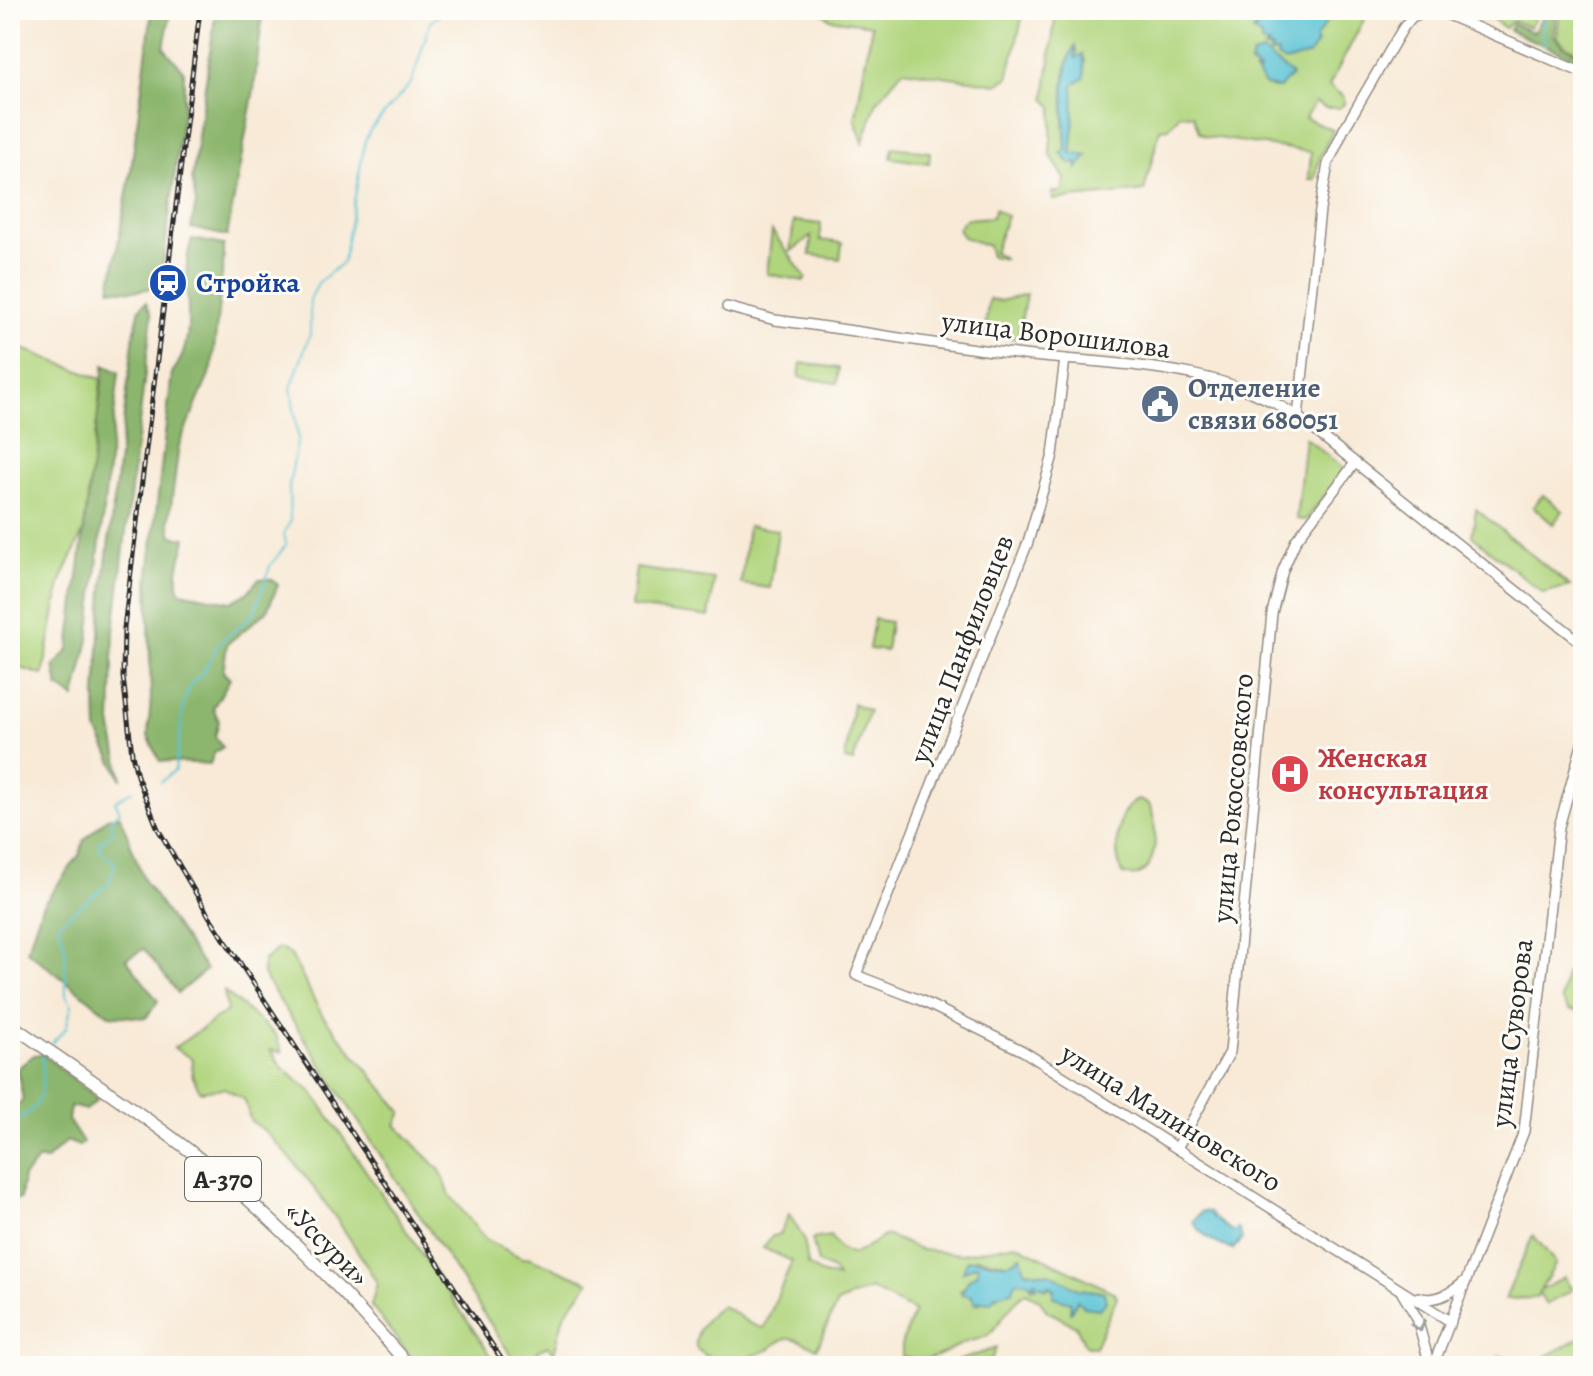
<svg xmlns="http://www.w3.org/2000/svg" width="1593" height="1376" font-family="Alegreya,serif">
<rect width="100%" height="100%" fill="#fdfcf7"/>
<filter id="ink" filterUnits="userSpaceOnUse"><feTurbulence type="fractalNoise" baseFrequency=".0125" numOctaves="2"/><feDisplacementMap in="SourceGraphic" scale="16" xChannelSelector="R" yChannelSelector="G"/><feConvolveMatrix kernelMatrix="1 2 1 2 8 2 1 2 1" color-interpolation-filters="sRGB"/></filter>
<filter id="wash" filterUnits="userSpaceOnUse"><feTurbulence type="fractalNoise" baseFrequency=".006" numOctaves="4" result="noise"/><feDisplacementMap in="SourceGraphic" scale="32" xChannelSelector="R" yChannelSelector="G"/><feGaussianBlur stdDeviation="1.8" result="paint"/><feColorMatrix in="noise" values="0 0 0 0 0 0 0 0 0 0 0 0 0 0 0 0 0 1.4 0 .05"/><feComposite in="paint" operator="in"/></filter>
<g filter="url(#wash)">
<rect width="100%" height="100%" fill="#f8ead7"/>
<g fill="#b1d57e" stroke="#6e8054" stroke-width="2" fill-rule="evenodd">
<polygon points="820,10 1024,10 1008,78 997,84 903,70 877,101 863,142 855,120 872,25 830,19"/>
<path d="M1029 10H1232C1255 22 1253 32 1269 46L1267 49 1289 58 1314 39 1331 15 1328 10H1369L1329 86 1344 97V104L1339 108H1326L1315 102 1305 118 1333 130 1320 157 1315 179H1309L1311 152 1205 136 1199 132 1193 115 1180 114 1169 128 1160 129 1144 191 1053 200 1052 192H1062L1065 179 1050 154 1053 107 1045 99 1055 18 1053 15ZM1074 47 1077 51 1075 58 1085 59C1084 75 1083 73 1073 85L1069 102 1073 129 1071 153 1087 157 1078 166 1068 158 1066 160 1062 152 1066 151C1065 121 1058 74 1074 47ZM1263 52 1291 77 1276 89 1265 85 1258 75V69L1250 65 1252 55Z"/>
<polygon points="1488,10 1539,10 1530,27 1513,21 1505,28 1486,14"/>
<polygon points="1560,10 1583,10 1583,53 1566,46 1557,37"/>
<polygon points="893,147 930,152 929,163 891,158"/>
<polygon points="995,209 1007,216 994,252 1005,259 991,256 988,246 963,237 958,229 965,219 992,217"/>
<polygon points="794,221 821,224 820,240 842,243 840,259 810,255 811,236 790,252"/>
<polygon points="772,231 806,278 804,281 767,274"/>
<polygon points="1026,294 1018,339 984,334 989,299 1001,301"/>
<polygon points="10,344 101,379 88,521 60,583 43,675 10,665"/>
<polygon points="801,363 839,368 837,383 799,377"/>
<polygon points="1305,438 1345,469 1306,520 1296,519"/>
<polygon points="1543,495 1563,511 1553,524 1533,507"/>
<polygon points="1476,509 1570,586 1543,593 1472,536"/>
<polygon points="748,526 778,530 770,588 741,584"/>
<polygon points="636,568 714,579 709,617 631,607"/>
<polygon points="874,619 890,622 886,651 869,649"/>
<polygon points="853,703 869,711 853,762 845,760"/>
<path d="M1139 800 1149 804C1160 826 1159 886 1123 874 1112 856 1115 806 1139 800Z"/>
<polygon points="279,948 291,955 322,1015 402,1112 396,1125 440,1170 450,1195 486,1240 524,1259 528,1257 589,1282 564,1315 554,1353 548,1346 539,1350 534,1361 522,1364 514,1360 263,975 263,961"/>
<polygon points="1577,967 1583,968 1583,1013 1569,1010 1561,999 1566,974"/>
<path d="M224 991 276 1035 282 1052 270 1050 283 1068 313 1093 498 1366H418L371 1306 377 1283C351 1238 292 1148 250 1120L245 1100 224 1088 200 1091 192 1075 193 1059 174 1048 227 1011Z"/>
<path d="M789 1214 804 1239 808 1265 820 1273 838 1278 833 1270 818 1263 812 1239 830 1236 840 1249 853 1255 886 1235 922 1250 962 1254 1016 1244 1115 1293 1117 1298 1095 1347 1085 1345 1076 1326 1047 1311 1039 1299 1026 1292C1010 1303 1003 1321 989 1334 985 1339 973 1340 966 1342 940 1353 934 1365 902 1356V1342L914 1311 870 1289 837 1303 817 1348C794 1339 790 1331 771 1348 765 1353 755 1354 747 1358L745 1366H735L726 1358C713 1361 706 1357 696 1348 694 1331 707 1316 721 1306 737 1311 746 1326 764 1328L792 1261 763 1248 771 1237 779 1234ZM1019 1257 1025 1271 1051 1274 1078 1289 1104 1292 1078 1300 1070 1312 1071 1302 1061 1299 1051 1287 1046 1289 1036 1280 1032 1287 1028 1282 1017 1281 992 1300 975 1304 972 1296 960 1291 977 1275 978 1265 968 1268 976 1258 1014 1264Z"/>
<polygon points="1533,1235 1556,1263 1540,1291 1564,1277 1572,1290 1546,1305 1539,1293 1536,1298 1505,1299"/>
<polygon points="1583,1336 1583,1366 1495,1366 1499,1356 1536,1362"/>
<polygon points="996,1348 989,1366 942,1366"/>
</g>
<g fill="#8cb66d" stroke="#5c704c" stroke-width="2">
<polygon points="152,10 171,10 164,48 184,71 184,103 160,286 138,291 110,289 131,170"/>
<polygon points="216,10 263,10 254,89 227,236 191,228 196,203 192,179"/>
<polygon points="1548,10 1557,10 1554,36 1564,47 1583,55 1583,62 1509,30 1513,24 1533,32"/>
<path d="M192 239 224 245V256L212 368 179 445 169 521 172 536 186 538C183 555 173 574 180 592L231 602 247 593 259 579H271L278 585 267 611 227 644 223 672 230 679 213 708 219 721 215 737 223 747 214 753 210 764 160 761 148 736 151 698 148 583 172 373C204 332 176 284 192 239Z"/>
<polygon points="146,302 152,315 114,631 111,723 122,780 97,730 96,695 103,589 134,334 140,308"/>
<polygon points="104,365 119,372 89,639 75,698 58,687 54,666 69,650"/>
<polygon points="120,816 145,882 206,970 178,993 144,949 126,959 158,1001 146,1018 109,1015 27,951 42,906 80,854 84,840 107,818"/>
<polygon points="43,1054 98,1099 86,1110 70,1106 68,1120 83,1143 79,1146 67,1141 45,1161 39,1159 23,1177 20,1199 10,1201 10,1115 23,1099 17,1069 34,1055"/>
</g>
<g fill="#58c2d4" stroke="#427680" stroke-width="2">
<polygon points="1228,10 1328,10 1331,15 1315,39 1317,43 1309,55 1285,62 1277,57 1278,53 1270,54 1272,49 1265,48 1269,45 1261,43 1262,37 1253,32 1257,29 1243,16"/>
<path d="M1075 46V58L1083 54 1085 77 1073 85C1074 100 1074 139 1071 153L1087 156 1077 169V162L1071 164 1061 153 1066 150C1065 124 1060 67 1075 46Z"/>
<polygon points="1263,52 1292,75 1278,89 1265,85 1256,73 1259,72 1258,69 1255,71 1255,66 1250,65 1252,55"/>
<path d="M1202 1211 1209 1212C1214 1220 1226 1227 1234 1232L1238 1228 1242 1239 1233 1249C1218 1246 1200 1235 1193 1221Z"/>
<path d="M1021 1256 1025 1271 1051 1274 1078 1289 1104 1292 1106 1302 1099 1309 1085 1307 1077 1300 1070 1313 1071 1302 1053 1297 1054 1289 1048 1285 1046 1289 1041 1285 1035 1287 1036 1280 1032 1283V1288L1028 1282 1017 1281 1012 1291 995 1295 991 1302 980 1301 975 1304 972 1296 961 1294 969 1279 978 1273V1266L975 1265 963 1272 967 1260C986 1257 1006 1272 1021 1256Z"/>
</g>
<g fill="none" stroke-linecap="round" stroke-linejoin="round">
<g stroke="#58c2d4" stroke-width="2">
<polyline points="1545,10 1542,30 1545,46"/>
<polyline points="161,782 175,770 184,702 191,684 204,671 219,643 254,614 270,566 286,545 284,533 290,522 289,486 298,438 291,388 310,334 310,299 319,282 343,262 365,141 370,130 412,82 430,22 447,10"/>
<polyline points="53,1042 66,1028 72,1005 66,995 65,946 58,924 109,883 115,863 101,852 99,843 112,834 111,819 120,812 115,801 132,791"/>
<path d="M10 1130C16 1119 26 1116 34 1107 46 1095 41 1072 43 1056"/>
<polyline points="1555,1366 1583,1356"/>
</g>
</g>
</g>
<g filter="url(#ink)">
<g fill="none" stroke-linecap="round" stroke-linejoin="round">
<g stroke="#928a81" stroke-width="12">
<g id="secondary">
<path d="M727 307 775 320C855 330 936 345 1016 354 1110 366 1217 361 1298 417L1583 644"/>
<polyline points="1065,359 1053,455 1028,542 856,975 920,1000 1023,1051 1451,1322"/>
<polyline points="1298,417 1320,210 1328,164 1344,129 1403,28 1412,17 1424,12 1443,13 1583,73"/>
<polyline points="1177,1148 1230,1052 1272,613 1283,570 1296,540 1355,463"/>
<polyline points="1402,1293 1417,1318 1430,1366"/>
<path d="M1418 1297C1436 1303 1452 1293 1465 1281"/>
<polyline points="1433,1366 1524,1131 1559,827 1583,741"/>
</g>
</g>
<g stroke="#928a81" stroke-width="14">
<path id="highway" d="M10 1024C72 1067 136 1109 195 1155 274 1217 343 1290 409 1366"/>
</g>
<use href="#secondary" stroke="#fff" stroke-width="9"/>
<use href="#highway" stroke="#fff" stroke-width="11"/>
<g stroke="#2b2b2b" stroke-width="5">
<polyline id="rail" points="200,10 124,628 123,677 132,754 137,776 158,829 209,916 506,1366"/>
</g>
<use href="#rail" stroke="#fdfcf7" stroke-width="2" stroke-dasharray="6" stroke-linecap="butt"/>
</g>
<defs><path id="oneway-chevron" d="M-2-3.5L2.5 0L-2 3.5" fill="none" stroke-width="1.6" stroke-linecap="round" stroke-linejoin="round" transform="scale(2)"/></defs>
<use stroke="#a0a0a0" href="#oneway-chevron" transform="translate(1419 1326) rotate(72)"/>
</g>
<defs>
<g id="station-disc" transform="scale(2)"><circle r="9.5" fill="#1a4fb4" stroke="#fdfcf7"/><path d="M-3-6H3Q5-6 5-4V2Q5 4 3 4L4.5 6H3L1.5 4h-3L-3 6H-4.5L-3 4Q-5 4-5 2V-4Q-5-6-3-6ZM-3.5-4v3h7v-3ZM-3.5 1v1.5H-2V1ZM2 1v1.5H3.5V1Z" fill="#fff"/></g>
<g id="civic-disc" transform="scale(2)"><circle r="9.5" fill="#5c6f8a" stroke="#fdfcf7"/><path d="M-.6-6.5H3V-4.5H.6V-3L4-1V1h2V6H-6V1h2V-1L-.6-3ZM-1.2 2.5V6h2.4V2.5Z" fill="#fff"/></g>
<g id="hospital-disc" transform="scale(2)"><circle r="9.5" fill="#e0444e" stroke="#fdfcf7"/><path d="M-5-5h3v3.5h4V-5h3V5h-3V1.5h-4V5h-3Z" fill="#fff"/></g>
</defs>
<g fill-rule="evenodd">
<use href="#station-disc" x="168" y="283"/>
<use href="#civic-disc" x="1160" y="404"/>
<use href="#hospital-disc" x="1290" y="774"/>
</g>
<g text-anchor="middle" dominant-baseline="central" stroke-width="6" stroke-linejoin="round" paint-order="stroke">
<rect fill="#fdfcf7" stroke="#6a6a68" stroke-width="2" x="185" y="1157" width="76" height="44" rx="6"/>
<g font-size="26" font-weight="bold" fill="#2b2b2b">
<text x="223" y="1179">А-370</text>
</g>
<g font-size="28" font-weight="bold" fill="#164399" stroke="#fdfcf7" text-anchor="start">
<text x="196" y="283">Стройка</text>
</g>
<g font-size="28" fill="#2b2b2b" stroke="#fdfcf7">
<text transform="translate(1056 335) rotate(7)">улица Ворошилова</text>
<text transform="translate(962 649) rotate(-69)">улица Панфиловцев</text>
<text transform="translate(1233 798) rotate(-85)">улица Рокоссовского</text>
<text transform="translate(1512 1033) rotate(-83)">улица Суворова</text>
<text transform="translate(1171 1118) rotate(32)">улица Малиновского</text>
<text transform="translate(327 1244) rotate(45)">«Уссури»</text>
</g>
<g font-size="28" font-weight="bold" fill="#4e5e75" stroke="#fdfcf7" text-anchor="start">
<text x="1188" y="388">Отделение<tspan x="1188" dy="32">связи 680051</tspan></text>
</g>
<g font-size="28" font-weight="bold" fill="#be3a42" stroke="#fdfcf7" text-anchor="start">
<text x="1318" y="758">Женская<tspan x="1318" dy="32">консультация</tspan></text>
</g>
</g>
<rect width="1593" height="1376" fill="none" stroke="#fdfcf7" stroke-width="40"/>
</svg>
